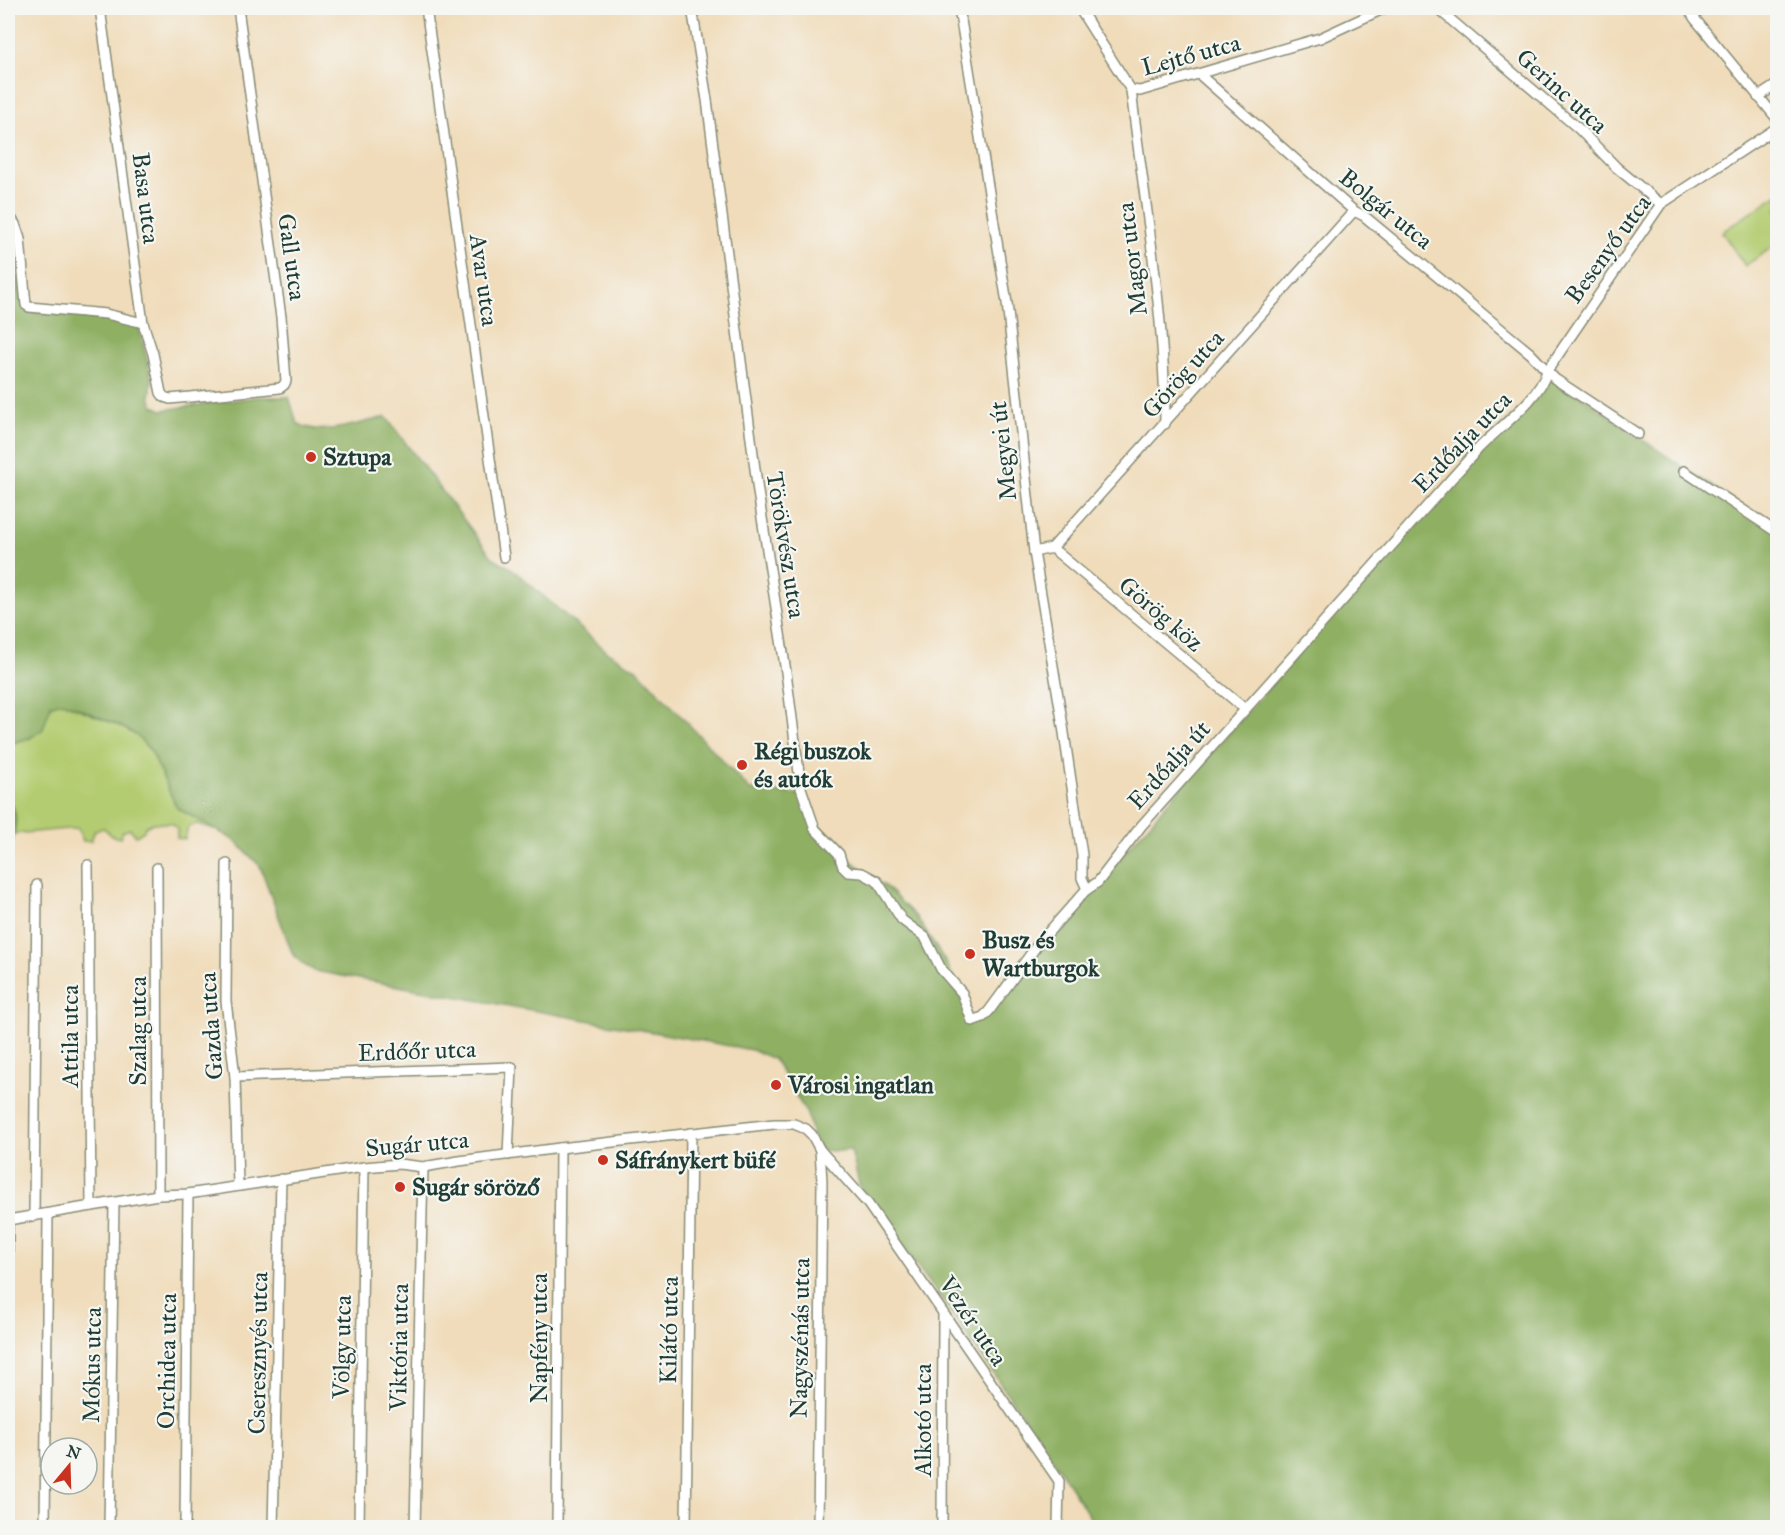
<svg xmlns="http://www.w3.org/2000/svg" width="1785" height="1535" font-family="'IM FELL Great Primer',serif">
<rect width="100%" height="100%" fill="#f6f6f2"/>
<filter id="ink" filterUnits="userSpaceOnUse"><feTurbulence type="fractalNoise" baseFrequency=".0167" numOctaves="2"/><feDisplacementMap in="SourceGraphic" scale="12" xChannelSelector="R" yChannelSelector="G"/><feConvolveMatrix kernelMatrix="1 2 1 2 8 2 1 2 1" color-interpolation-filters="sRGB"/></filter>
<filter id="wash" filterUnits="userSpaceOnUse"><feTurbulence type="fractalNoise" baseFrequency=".008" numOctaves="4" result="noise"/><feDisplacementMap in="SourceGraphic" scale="24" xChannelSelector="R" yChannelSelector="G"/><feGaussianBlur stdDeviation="1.35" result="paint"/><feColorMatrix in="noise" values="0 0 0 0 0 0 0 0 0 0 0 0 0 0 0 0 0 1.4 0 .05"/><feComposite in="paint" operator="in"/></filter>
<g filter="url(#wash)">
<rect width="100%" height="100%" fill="#f0dcba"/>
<g fill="#b4cc71" stroke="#6a8452" stroke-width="1.5">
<polygon points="1777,195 1777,244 1745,266 1722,232"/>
<path d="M62 702 120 726 136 735 151 751 177 808 218 830 196 824 188 827 185 839 177 838V828L172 823H153L145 827 144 831 136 836 130 829 122 832 121 838 112 836 104 828 95 830 91 841H83L78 828 13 834C15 824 15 808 8 801V744L30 738 51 705Z"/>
</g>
<g fill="#8fb063" stroke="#57764c" stroke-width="1.5">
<path d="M8 216 18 239 21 301 26 310 124 322 139 327 152 380 150 397 154 406 162 410 257 397H289L297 423C321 438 359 423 386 417L492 557 511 568 609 653 638 670 750 790 805 795 810 813 830 845 886 887 917 918 947 964 972 1021 978 1019 1478 449 1526 404 1547 371 1637 436 1777 530V1527H1096L1064 1476 954 1316 860 1188 851 1150 837 1151 820 1150 812 1135 807 1114 774 1059 752 1050 315 971 304 965 293 955 260 866 234 840 177 808 151 751 136 735 120 726 78 708 62 702 51 705 43 729 30 738 8 744Z"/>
<path d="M8 801C22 813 13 836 10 852L8 855Z"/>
</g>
</g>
<g filter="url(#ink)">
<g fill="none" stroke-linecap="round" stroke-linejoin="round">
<g stroke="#888c77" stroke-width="12">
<g id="minor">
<polyline points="100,8 143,323 153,354 161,393 164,397 170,399 280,388 284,385 286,381 281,317 238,8"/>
<polyline points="426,8 504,557"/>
<path d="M692 8 707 100 758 492 786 672 801 788 815 829 839 854 843 867 848 872 862 873 877 881 902 920 925 937 941 969 962 993 972 1021 983 1017 989 1011 1038 944 1085 891 1098 882 1142 825 1478 449C1499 427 1539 400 1547 371L1661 204 1778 127"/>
<polyline points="959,8 1007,303 1034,552 1063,726 1082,855 1082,878 1087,889"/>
<polyline points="1079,8 1131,90 1140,91 1320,38 1385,8"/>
<polyline points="1437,8 1579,129 1617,168 1661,204"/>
<polyline points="1688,8 1695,19 1778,120"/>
<polyline points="1200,75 1354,211 1364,216 1530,353 1555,379 1638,434"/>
<path d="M1131 90C1144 201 1165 312 1165 424"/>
<polyline points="1758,97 1778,84"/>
<polyline points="8,214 15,224 20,239 26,305 29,307 106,314 143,323"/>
<polyline points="1684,471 1778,533"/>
<polyline points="1052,548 1245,709"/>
<polyline points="1034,552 1052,548 1354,211"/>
<polyline points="227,864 226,1001 235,1077 238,1186"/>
<polyline points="88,865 91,1206"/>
<polyline points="157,868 158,1195"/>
<polyline points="235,1077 512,1067 508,1155"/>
<polyline points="34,1216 37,885"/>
<polyline points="8,1220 158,1195 188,1194 364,1167 399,1164 423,1167 459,1161 560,1148 774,1124 794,1124 806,1129 812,1135 820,1150 868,1204 1059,1481 1058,1528"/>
<polyline points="8,1258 8,1220"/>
<polyline points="45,1528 48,1214"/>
<polyline points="109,1528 114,1203"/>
<polyline points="185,1528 188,1194"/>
<polyline points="273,1528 281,1179"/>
<polyline points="359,1528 364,1167"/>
<polyline points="415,1528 423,1167"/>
<polyline points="557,1528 560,1148"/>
<polyline points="686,1528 691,1133"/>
<polyline points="818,1528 822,1181 820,1150"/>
<polyline points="942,1528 943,1313"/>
</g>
</g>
<use href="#minor" stroke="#fff" stroke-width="9"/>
</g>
</g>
<g fill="#c8321e" stroke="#f6f6f2" stroke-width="2">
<circle cx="311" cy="457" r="6"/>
<circle cx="742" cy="765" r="6"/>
<circle cx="970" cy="954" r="6"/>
<circle cx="776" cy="1085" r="6"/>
<circle cx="603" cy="1160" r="6"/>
<circle cx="400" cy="1187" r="6"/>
</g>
<g text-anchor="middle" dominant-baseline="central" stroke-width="4.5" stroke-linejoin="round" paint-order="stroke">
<g font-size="24" fill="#1f3d34" stroke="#f6f6f2">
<text transform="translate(1191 55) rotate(-15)">Lejtő utca</text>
<text transform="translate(1562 91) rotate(42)">Gerinc utca</text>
<text transform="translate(146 198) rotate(83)">Basa utca</text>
<text transform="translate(1386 209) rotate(39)">Bolgár utca</text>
<text transform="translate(1608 249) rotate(-54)">Besenyő utca</text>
<text transform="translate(292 257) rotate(82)">Gall utca</text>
<text transform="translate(1132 259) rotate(-97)">Magor utca</text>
<text transform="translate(484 280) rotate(82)">Avar utca</text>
<text transform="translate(1183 374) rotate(-48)">Görög utca</text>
<text transform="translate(1462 442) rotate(-46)">Erdőalja utca</text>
<text transform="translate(1003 451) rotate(-96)">Megyei út</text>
<text transform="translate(786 545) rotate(81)">Törökvész utca</text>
<text transform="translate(1161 614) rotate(40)">Görög köz</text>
<text transform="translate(1169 765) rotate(-48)">Erdőalja út</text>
<text transform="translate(211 1026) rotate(-94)">Gazda utca</text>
<text transform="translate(138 1031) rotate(-90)">Szalag utca</text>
<text transform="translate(70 1036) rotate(-90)">Attila utca</text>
<text transform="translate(417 1051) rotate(-2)">Erdőőr utca</text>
<text transform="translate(417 1144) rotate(-5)">Sugár utca</text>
<text transform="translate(973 1321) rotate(56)">Vezér utca</text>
<text transform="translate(669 1330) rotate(-89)">Kilátó utca</text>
<text transform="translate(539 1338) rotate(-90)">Napfény utca</text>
<text transform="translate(800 1338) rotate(-89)">Nagyszénás utca</text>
<text transform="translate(342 1347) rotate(-89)">Völgy utca</text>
<text transform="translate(399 1347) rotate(-89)">Viktória utca</text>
<text transform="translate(258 1353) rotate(-89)">Cseresznyés utca</text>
<text transform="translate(167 1361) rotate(-89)">Orchidea utca</text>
<text transform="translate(92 1365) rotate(-89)">Mókus utca</text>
<text transform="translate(923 1420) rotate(-90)">Alkotó utca</text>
</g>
<g font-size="24" font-weight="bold" fill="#1f3d34" stroke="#f6f6f2" text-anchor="start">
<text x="323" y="457">Sztupa</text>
<text x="754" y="751">Régi buszok<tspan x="754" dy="28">és autók</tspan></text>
<text x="982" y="940">Busz és<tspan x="982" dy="28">Wartburgok</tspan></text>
<text x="788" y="1085">Városi ingatlan</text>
<text x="615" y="1160">Sáfránykert büfé</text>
<text x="412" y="1187">Sugár söröző</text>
</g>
</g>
<rect width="1785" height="1535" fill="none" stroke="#f6f6f2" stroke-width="30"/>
<g transform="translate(69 1466) rotate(19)"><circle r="28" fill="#f6f6f2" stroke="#a0aca6" stroke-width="1.5"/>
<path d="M0-4.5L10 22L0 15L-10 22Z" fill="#c8321e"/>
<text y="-9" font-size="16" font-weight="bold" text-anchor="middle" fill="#1f3d34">N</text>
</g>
</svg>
